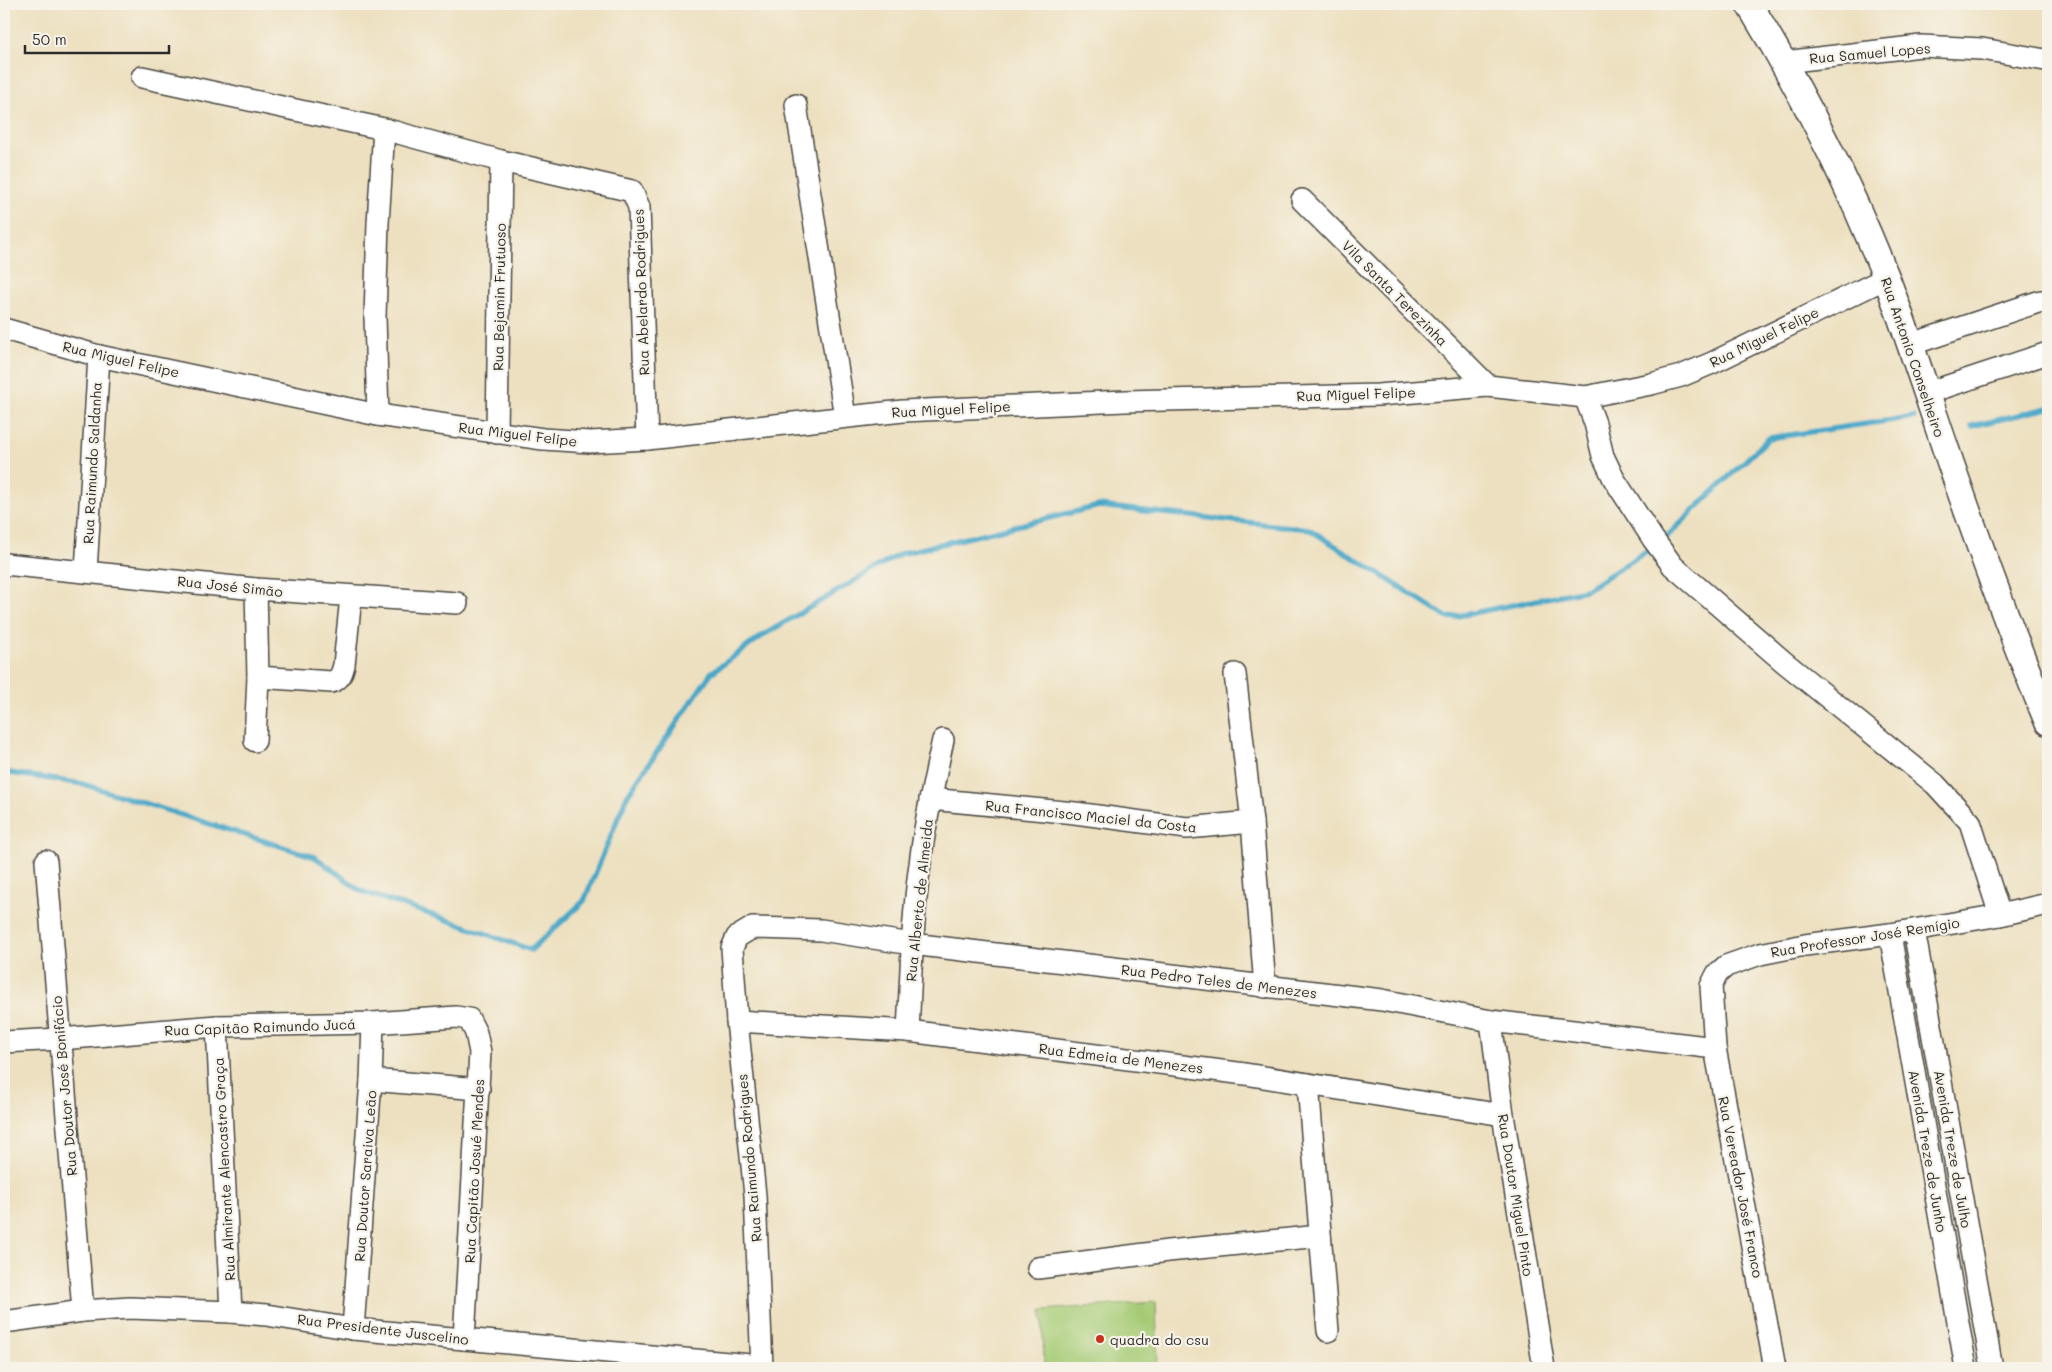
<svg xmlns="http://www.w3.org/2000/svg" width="2052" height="1372" font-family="Mali,sans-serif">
<rect width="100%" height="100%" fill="#f7f3e8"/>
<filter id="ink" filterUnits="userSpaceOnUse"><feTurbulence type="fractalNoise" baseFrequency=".02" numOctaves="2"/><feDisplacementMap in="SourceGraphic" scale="10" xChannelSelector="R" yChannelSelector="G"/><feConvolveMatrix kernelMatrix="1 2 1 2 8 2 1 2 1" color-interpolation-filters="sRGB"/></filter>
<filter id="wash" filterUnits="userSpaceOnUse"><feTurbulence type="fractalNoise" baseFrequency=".0096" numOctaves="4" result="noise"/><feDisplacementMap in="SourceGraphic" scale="20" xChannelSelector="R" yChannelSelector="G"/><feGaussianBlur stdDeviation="1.12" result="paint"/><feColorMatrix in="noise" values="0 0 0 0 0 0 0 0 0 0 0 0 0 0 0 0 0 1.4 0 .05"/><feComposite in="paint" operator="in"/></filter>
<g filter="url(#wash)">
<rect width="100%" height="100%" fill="#ede0c0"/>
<polygon fill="#a5cb75" stroke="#687b50" points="1156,1302 1158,1368 1044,1368 1042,1310"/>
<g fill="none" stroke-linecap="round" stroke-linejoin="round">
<g stroke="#49a7c8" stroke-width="5.5">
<polyline points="1972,426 2048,408"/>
<polyline points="1661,542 1769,438 1914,417"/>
<polyline points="4,772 83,784 315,857 361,891 456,923 531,950 584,901 627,796 711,673 765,634 900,554 1099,506 1309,529 1448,618 1586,590 1653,547"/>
</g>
</g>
</g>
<g filter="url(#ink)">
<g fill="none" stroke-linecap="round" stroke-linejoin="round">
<g stroke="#484641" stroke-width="24">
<g id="minor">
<polyline points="1784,62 1921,46 1982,49 2045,60"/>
<polyline points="142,77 384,129 501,161 632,191 639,207 647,439"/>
<polyline points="796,105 845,417"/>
<polyline points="1302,200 1488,386"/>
<polyline points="4,329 99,356 378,415 543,439 590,442 647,439 903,411 1125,401 1378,395 1488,386 1585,397 1651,384 1681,376 1712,363 1886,278"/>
<polyline points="1909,345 2041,301"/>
<polyline points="1927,393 2048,353"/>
<polyline points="1585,397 1595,423 1603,456 1614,479 1653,539 1673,566 1784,662 1935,784 1970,822 2000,915"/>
<polyline points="378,415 375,317 378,223 384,129"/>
<polyline points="497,433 501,161"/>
<polyline points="4,564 256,589 457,603"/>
<polyline points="86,571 99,356"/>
<polyline points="1235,674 1252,822 1265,987"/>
<path d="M258 677 331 682C340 680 342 673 344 665L351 597"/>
<polyline points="255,741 258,677 256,589"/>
<polyline points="930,799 1075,813 1187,828 1252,822"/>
<polyline points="46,861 83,1311"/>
<polyline points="1914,930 1992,1368"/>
<polyline points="1890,934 1966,1368"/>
<polyline points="737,1021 908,1031 1245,1074 1503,1115"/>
<polyline points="1491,1021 1503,1115 1544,1368"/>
<polyline points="217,1026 231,1312"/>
<path d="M908 1031C911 976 912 919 920 864 925 822 934 781 943 740"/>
<polyline points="4,1042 60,1039 217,1026 373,1023 456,1017 469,1019 476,1033 480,1052 464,1339"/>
<polyline points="371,1080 479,1089"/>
<polyline points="1308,1084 1328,1331"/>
<polyline points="1038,1268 1168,1251 1320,1236"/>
<polyline points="4,1322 83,1311 130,1308 231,1312 266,1315 353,1329 762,1366"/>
<polyline points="353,1329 371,1080 373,1023"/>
<polyline points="762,1368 755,1195 737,1021 732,948 737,937 752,928 821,930 912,944 1382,1000 1491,1021 1715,1048"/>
<polyline points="1775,1368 1715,1048 1711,986 1717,974 1726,966 1760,954 1805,945 1890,934 2000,915 2048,904"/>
</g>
</g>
<g stroke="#484641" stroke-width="29">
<path id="tertiary" d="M1749 4C1802 91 1848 182 1886 277 1907 332 1926 391 1945 447 1977 540 2010 632 2048 722"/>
</g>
<use href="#minor" stroke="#fff" stroke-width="21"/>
<use href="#tertiary" stroke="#fff" stroke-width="26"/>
</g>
</g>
<circle fill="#c8321e" stroke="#f7f3e8" stroke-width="2" cx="1100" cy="1339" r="5"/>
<g text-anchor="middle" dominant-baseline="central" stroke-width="4.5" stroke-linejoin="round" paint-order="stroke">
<g font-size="14" fill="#2b2b2b" stroke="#f7f3e8">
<text transform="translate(1870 53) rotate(-5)">Rua Samuel Lopes</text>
<text transform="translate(641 292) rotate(-92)">Rua Abelardo Rodrigues</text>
<text transform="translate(1395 293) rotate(45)">Vila Santa Terezinha</text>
<text transform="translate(499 297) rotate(-89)">Rua Bejamin Frutuoso</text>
<text transform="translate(1764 337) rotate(-26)">Rua Miguel Felipe</text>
<text transform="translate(1913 357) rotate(71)">Rua Antonio Conselheiro</text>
<text transform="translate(121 359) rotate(13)">Rua Miguel Felipe</text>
<text transform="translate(1356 394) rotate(-2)">Rua Miguel Felipe</text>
<text transform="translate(951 409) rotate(-3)">Rua Miguel Felipe</text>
<text transform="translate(518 434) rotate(7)">Rua Miguel Felipe</text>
<text transform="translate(92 463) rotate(-87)">Rua Raimundo Saldanha</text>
<text transform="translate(230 586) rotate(6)">Rua José Simão</text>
<text transform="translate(1091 816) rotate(6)">Rua Francisco Maciel da Costa</text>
<text transform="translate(919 900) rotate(-84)">Rua Alberto de Almeida</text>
<text transform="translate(1865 937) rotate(-9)">Rua Professor José Remígio</text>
<text transform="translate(1219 981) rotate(7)">Rua Pedro Teles de Menezes</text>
<text transform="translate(260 1027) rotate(-2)">Rua Capitão Raimundo Jucá</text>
<text transform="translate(1121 1058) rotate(7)">Rua Edmeia de Menezes</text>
<text transform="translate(64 1086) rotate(-95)">Rua Doutor José Bonifácio</text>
<text transform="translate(1953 1149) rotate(80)">Avenida Treze de Julho</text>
<text transform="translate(1928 1151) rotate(80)">Avenida Treze de Junho</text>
<text transform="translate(749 1158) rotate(-95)">Rua Raimundo Rodrigues</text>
<text transform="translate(224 1169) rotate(-93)">Rua Almirante Alencastro Graça</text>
<text transform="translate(474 1171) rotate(-87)">Rua Capitão Josué Mendes</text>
<text transform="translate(365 1176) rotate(-86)">Rua Doutor Saraiva Leão</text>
<text transform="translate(1741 1187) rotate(79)">Rua Vereador José Franco</text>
<text transform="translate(1516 1195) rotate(81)">Rua Doutor Miguel Pinto</text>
<text transform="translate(383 1329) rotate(7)">Rua Presidente Juscelino</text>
</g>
<g font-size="14" fill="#2b2b2b" stroke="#f7f3e8" text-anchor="start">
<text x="1110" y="1339">quadra do csu</text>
</g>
</g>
<rect width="2052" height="1372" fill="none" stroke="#f7f3e8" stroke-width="20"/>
<path d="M25 45v8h144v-8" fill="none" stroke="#2b2b2b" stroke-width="2.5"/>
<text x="32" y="45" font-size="15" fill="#2b2b2b" stroke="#f7f3e8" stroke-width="4" paint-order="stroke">50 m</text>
</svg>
